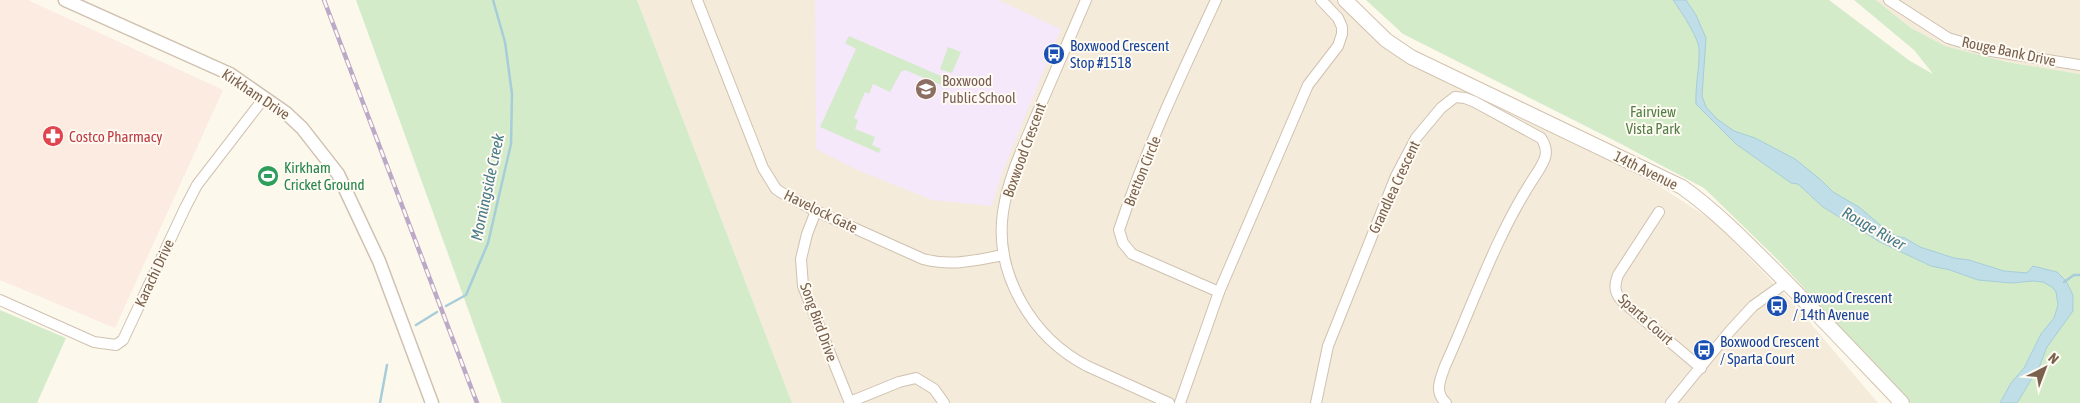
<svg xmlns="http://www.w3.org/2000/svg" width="2080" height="403" font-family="'Asap Condensed',sans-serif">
<rect width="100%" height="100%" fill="#fdf8ec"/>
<g fill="#f4ebda">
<polygon points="637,0 1336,0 1388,47 1659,186 1715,222 1800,311 1878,403 792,403"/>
<polygon points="1876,0 2080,0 2080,74 2007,62 1945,46 1911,28"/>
</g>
<polygon fill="#fcebe0" points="0,0 28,0 223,90 115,328 0,280"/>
<polygon fill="#f5e8fa" points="815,0 998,0 1061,29 1002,173 992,206 932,200 855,169 816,149"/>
<g fill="#d4ebca">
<polygon points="356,0 637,0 792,403 502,403"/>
<polygon points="1366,0 1829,0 1910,61 1933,74 1914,50 1854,0 1876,0 1911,28 1945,46 2007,62 2080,74 2080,403 1910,403 1778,260 1704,188 1621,144 1403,34"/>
<polygon points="849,36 950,80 946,87 905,70 901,72 890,92 873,84 869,94 865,92 854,118 858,120 855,129 875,137 872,145 881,149 879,153 820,127 856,49 845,43"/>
<polygon points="948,47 961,52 952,73 940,69"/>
<polygon points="0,310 66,338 37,403 0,403"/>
</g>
<path fill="#c0dee7" stroke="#a6cdd9" d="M1673 0H1686L1696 15 1706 38 1702 96 1706 107 1717 119 1734 131 1755 138 1795 159 1821 180 1833 192 1859 207 1886 230 1896 236 1905 238 1920 247 1954 258 1969 260 2004 271 2027 273 2033 266 2057 272 2066 281 2073 295V311L2047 347 2040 365 2017 403H2000L2011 383 2024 368 2041 334 2054 318 2058 305 2056 292 2052 287 2043 282 2033 281 2011 283 1978 280 1950 270 1931 266 1880 242 1823 207 1798 184 1791 183 1736 144 1696 104C1695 85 1700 67 1699 49 1699 38 1680 10 1673 0Z"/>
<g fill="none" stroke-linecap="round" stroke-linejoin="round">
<g stroke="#a6cdd9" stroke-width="2.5">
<polyline points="2064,282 2074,275 2080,275"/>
<polyline points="446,306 466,295 488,243 511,144 512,94 505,42 493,0"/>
<polyline points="416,325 437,312"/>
<polyline points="380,403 387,365"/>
</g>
<g stroke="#d0c1b0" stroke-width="12">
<g id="minor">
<path d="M697 0 763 168 776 189 782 193 816 211 923 259C953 267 975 260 1004 255"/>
<path d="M1086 0C1069 39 1053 77 1036 116 1023 147 1008 178 1003 212 994 275 1033 338 1087 366L1169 403"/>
<path d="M1216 0C1181 75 1145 151 1119 230L1123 243 1132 254 1219 292"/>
<polyline points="1889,0 1948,38 1991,51 2080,65"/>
<polyline points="816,211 807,234 801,259 803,286 850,403"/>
<path d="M1659 212 1618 275C1614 286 1614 293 1623 302L1701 368"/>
<polyline points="0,300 94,342 116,345 123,340 185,208 197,185 264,98"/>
<polyline points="850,402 899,382 916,378 934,389 944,403"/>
<polyline points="1180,403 1219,292 1308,85 1338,46 1342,34 1342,27 1338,18 1321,0"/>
<path d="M1316 403 1328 346 1396 176 1416 138 1441 108 1455 97 1465 98 1475 102 1541 138C1551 153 1544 162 1535 176 1496 235 1474 302 1445 366 1440 380 1434 392 1446 403"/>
<polyline points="1671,403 1730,331 1753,306 1787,282"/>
</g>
</g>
<g stroke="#d0c1b0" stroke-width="15">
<polyline id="tertiary" points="65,0 230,74 286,113 302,128 338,174 379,261 432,403"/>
</g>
<g stroke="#d3c2af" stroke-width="16">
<path id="secondary" d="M1345 0 1386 40 1411 57 1682 187C1717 212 1745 241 1775 271 1818 314 1860 359 1902 403"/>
</g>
<use href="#minor" stroke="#fff" stroke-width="10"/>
<use href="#tertiary" stroke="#fff" stroke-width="12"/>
<use href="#secondary" stroke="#fff" stroke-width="14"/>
<g stroke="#bca9c8" stroke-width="4.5">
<polyline id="rail" points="324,0 477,403"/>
</g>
<use href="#rail" stroke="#fffbf3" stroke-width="2.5" stroke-dasharray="8" stroke-linecap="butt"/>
</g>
<defs>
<g id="bus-disc" transform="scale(1.125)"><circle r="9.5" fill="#1a4fb4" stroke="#fffbf3"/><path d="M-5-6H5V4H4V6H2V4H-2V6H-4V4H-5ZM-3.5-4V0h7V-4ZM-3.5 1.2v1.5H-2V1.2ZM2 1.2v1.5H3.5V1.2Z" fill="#fff"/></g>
<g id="school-disc" transform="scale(1.125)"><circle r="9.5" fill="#8d6e63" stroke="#fffbf3"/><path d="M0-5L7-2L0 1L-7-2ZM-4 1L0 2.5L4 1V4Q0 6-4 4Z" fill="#fff"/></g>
<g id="pharmacy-disc" transform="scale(1.125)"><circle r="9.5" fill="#e0444e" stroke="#fffbf3"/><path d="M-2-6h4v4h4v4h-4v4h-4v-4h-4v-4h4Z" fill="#fff"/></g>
<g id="stadium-disc" transform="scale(1.125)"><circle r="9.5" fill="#2e9e5b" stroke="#fffbf3"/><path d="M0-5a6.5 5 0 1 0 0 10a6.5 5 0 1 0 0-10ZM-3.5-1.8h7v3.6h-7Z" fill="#fff"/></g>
</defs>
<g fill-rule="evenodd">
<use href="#bus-disc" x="1054" y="54"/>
<use href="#school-disc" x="926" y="89"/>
<use href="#pharmacy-disc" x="53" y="136"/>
<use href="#stadium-disc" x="268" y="176"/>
<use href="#bus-disc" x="1777" y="306"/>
<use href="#bus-disc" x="1704" y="350"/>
</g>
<g text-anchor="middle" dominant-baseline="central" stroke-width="4" stroke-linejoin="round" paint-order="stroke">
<g font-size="15" fill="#164399" stroke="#fffbf3" text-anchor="start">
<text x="1070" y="45">Boxwood Crescent<tspan x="1070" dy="17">Stop #1518</tspan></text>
<text x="1793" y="297">Boxwood Crescent<tspan x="1793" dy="17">/ 14th Avenue</tspan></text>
<text x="1720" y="341">Boxwood Crescent<tspan x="1720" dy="17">/ Sparta Court</tspan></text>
</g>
<g font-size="15" fill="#79614e" stroke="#fffbf3">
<text transform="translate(2009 51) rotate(12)">Rouge Bank Drive</text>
<text transform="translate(256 94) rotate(34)">Kirkham Drive</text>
<text transform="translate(1024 150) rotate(-70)">Boxwood Crescent</text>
<text transform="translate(1646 170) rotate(26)">14th Avenue</text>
<text transform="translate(1142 171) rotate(-68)">Bretton Circle</text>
<text transform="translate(1394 187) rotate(-65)">Grandlea Crescent</text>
<text transform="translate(821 211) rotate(26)">Havelock Gate</text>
<text transform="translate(154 273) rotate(-65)">Karachi Drive</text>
<text transform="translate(1646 319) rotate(42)">Sparta Court</text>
<text transform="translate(819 322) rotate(70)">Song Bird Drive</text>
</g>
<g font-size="15" fill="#785e54" stroke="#fffbf3" text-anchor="start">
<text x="942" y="80">Boxwood<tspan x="942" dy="17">Public School</tspan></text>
</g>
<g font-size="15" fill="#527f45" stroke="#fffbf3">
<text x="1653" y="111">Fairview<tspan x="1653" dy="17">Vista Park</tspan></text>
</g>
<g font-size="15" fill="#be3a42" stroke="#fffbf3" text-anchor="start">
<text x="69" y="136">Costco Pharmacy</text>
</g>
<g font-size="15" fill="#27864d" stroke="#fffbf3" text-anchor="start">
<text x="284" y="167">Kirkham<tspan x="284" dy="17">Cricket Ground</tspan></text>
</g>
<g font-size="16" font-style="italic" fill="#477a8b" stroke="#fffbf3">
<text transform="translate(487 187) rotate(-78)">Morningside Creek</text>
<text transform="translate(1874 228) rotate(30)">Rouge River</text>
</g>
</g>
<g transform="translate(2045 368) rotate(42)" stroke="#fffbf3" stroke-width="4" paint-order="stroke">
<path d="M0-4L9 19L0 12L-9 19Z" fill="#79614e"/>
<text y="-8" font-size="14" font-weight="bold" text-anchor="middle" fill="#79614e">N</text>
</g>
</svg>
